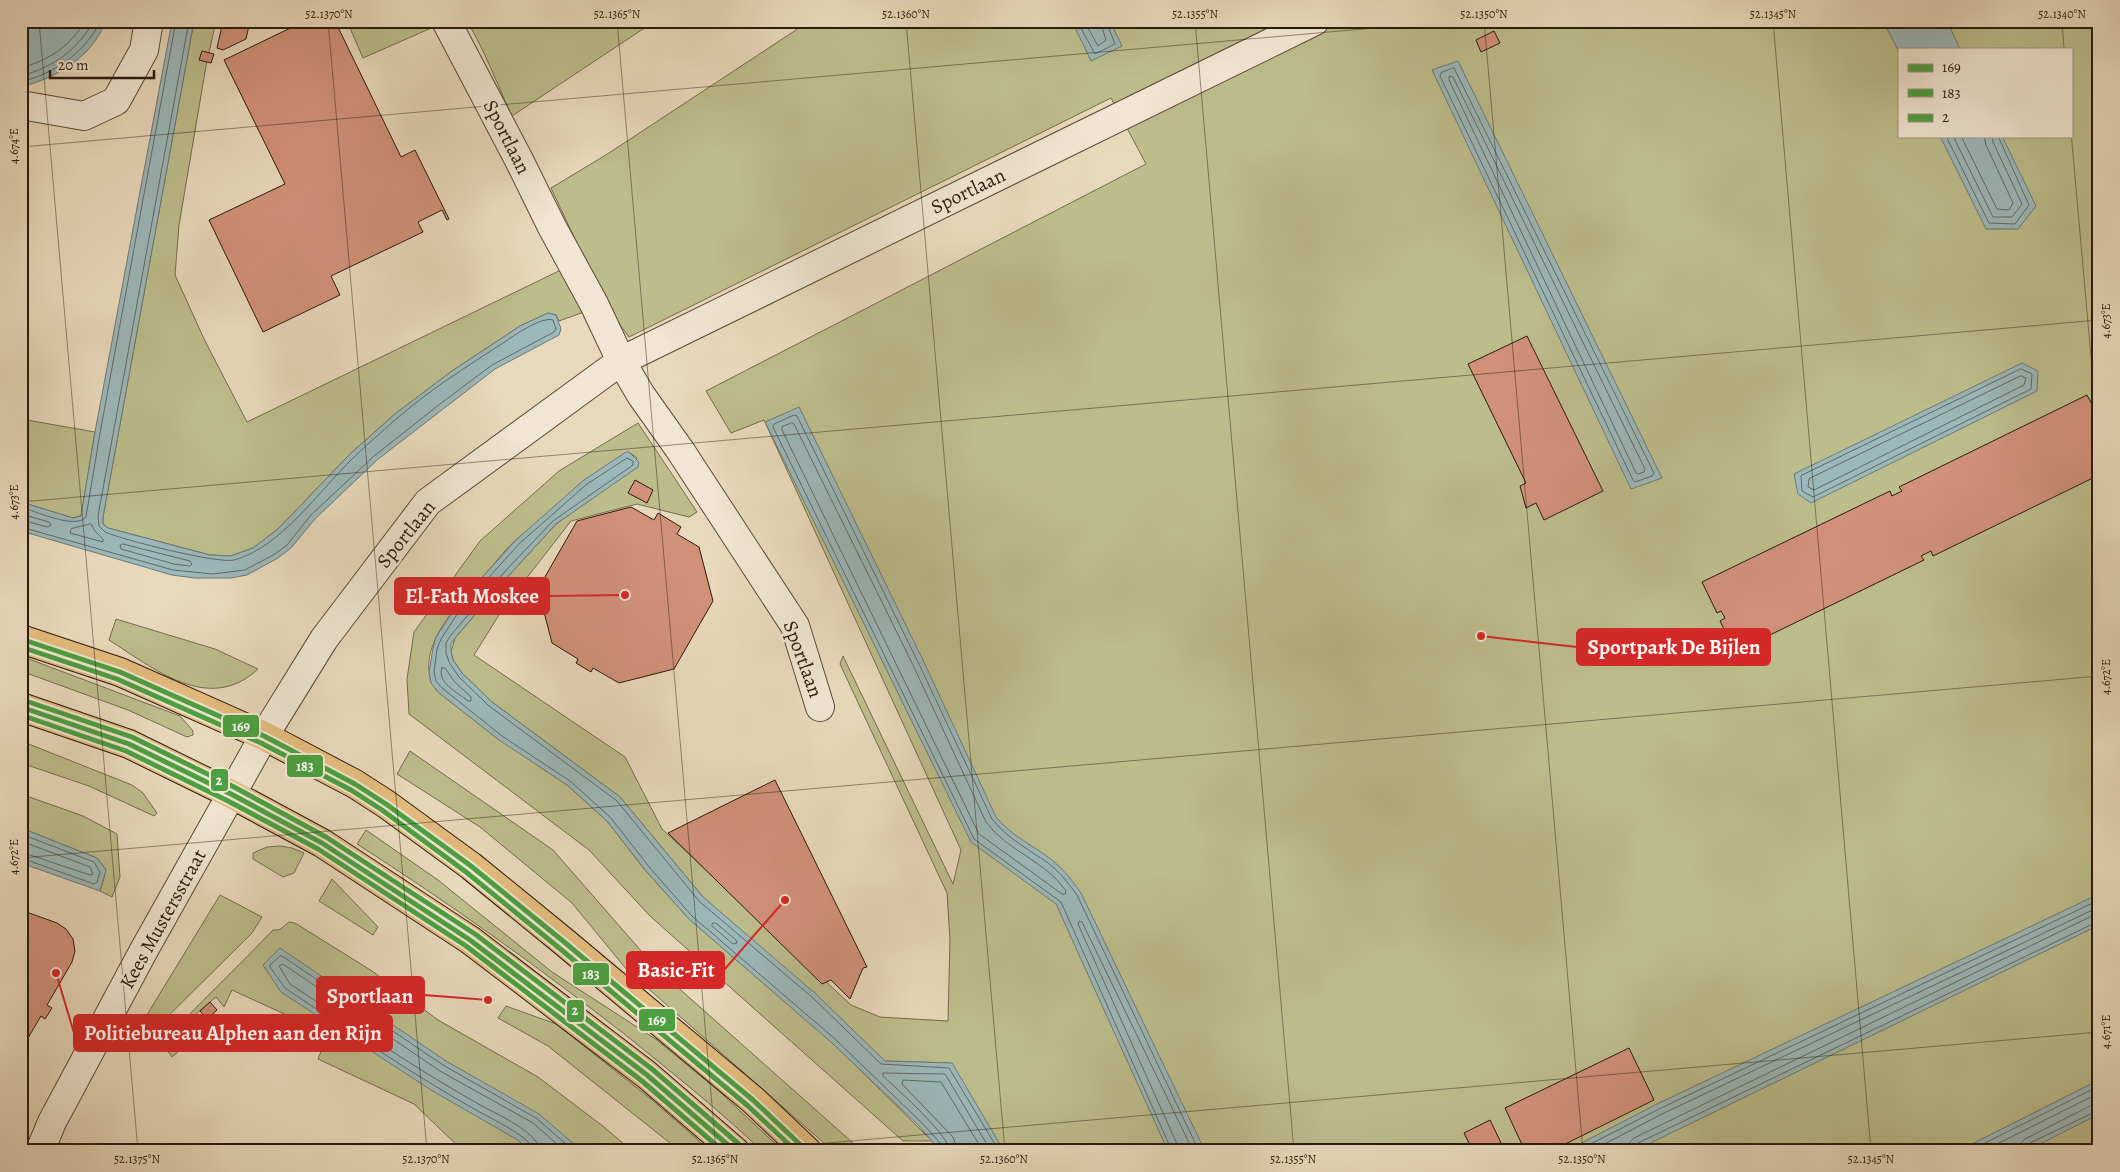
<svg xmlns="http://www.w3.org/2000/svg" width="2120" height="1172" font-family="Alegreya,serif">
<rect width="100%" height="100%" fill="#e9d9bc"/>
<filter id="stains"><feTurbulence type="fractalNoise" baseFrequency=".004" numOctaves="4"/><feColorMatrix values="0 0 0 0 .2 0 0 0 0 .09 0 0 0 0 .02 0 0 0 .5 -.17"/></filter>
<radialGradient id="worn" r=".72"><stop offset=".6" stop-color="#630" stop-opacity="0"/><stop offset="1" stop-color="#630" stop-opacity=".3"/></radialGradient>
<g fill="#bdbd8c" stroke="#736c4c" fill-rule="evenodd">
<polygon points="194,21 216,21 206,66 179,225 175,275 205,341 247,422 565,268 584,312 559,321 556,315 548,313 520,326 452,371 395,414 350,454 278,529 253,548 231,556 210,555 108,528 103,524 103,517"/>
<polygon points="347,21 434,21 438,25 363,58"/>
<path d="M467 21H655L512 116C497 84 485 51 467 21Z"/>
<path d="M806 21H2099V1151H993L948 1063 885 1061 703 897 620 797 492 702 462 673 453 660 451 652 455 638 512 572 556 524 585 503 637 458 629 452C592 481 554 508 518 538 506 548 497 561 487 572 462 599 407 653 438 692L493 735 567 785 607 821 646 871 689 919 832 1042 932 1141H903L650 916 589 850 409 714 407 679 414 632 480 541 559 471 638 423 697 512 689 517 637 504 571 521 504 607 474 655 625 757 662 829 851 1005 880 1017 948 1021 950 940 947 893 840 664 843 656 953 884 961 850 764 420 731 433 706 391 1146 164 1111 98 629 337 607 307 551 188 609 153 796 30ZM1899 49H2071V136H1899Z"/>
<polygon points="21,419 95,432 81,516 73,518 21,502"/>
<path d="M116 619 215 649 258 669C209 715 153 668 109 640Z"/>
<polygon points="21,656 180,716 193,731 193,735 187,737 128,710 21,671"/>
<polygon points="21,741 132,785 143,793 157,813 154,816 89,786 21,763"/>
<polygon points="410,751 553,850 656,968 862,1151 833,1151 627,970 572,903 480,827 397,774"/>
<polygon points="21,794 83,816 117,834 120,877 112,897 100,891 106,870 97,858 21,828"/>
<path d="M366 830 438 880 552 972 657 1040 721 1093 783 1151H762C718 1109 670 1071 623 1033 537 966 449 903 357 844Z"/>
<polygon points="280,846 292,848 304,853 294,873 283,877 253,859 253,853 267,847"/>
<polygon points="332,879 378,927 373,935 319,901"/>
<polygon points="220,895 262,917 252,933 133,1051 128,1046"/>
<path d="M289 922 295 923 372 971 438 1020 538 1077 604 1127 632 1151H467L460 1148 414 1104 318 1059 328 1034 232 990 224 1007 216 997 196 1014 207 1027 172 1057 162 1043C198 1004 237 968 273 930H279Z"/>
<polygon points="506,1006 556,1024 651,1099 698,1140 707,1151 680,1151 548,1046 498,1018"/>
</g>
<g fill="#9bb8ba" stroke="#6d7974">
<path d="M21 21H106C91 58 58 77 21 87Z"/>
<polygon points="172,21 194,21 103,517 103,524 108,528 210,555 231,556 253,548 278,529 350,454 395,414 452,371 520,326 548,313 556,315 561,329 559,335 495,369 377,460 315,519 291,548 278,558 247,575 231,578 195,578 172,575 21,531 21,502 73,518 81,516 95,432"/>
<polygon points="1072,21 1110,21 1122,46 1091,61"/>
<polygon points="1883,21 1947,21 1960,49 1899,49 1899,52"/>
<polygon points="1458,61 1662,478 1631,489 1432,70"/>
<polygon points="1940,136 2002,136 2036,206 2018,229 1986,229"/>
<polygon points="2022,363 2038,371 2037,391 1811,503 1798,494 1794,474"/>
<path d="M799 407 923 660 996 817C1011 836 1033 845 1052 860 1064 870 1072 880 1081 893L1205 1151H1168L1056 904 971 842 765 422Z"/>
<polygon points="626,452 629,452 639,462 638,467 556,524 512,572 455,638 451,644 451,652 453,660 462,673 492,702 620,797 703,897 816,994 885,1061 952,1063 1004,1151 940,1151 919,1126 832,1043 689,919 646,871 607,821 567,785 499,740 438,692 431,683 429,672 433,648 436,637 458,604 516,540 584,480"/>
<polygon points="21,828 97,858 106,870 100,891 21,863"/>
<polygon points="2099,894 2099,925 1634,1151 1566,1151 1657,1104"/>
<polygon points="280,948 446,1061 539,1114 582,1151 531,1151 516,1139 431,1090 281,992 263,965"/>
<polygon points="2099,1080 2099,1114 2026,1151 1958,1151"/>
</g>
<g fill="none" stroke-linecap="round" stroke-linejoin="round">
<g stroke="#626963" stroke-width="1">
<polyline points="1077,21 1095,54 1115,44 1106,21"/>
<polyline points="1084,21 1098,46 1106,40 1100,21"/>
<path d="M21 68C49 60 71 46 85 21"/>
<polygon points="1454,68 1654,473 1652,476 1635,482 1633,480 1440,76 1441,73"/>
<path d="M21 76C54 67 77 50 94 21"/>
<polygon points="1450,76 1453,77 1622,422 1645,469 1644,472 1638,474 1636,473 1449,80"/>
<path d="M21 82C57 72 83 54 101 21"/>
<polyline points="1946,136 1989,223 2015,224 2029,205 1998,136"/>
<polyline points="1953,136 1993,217 2012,217 2022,204 1993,142 1992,136"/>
<polyline points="1961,136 1997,209 2009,210 2013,203 1986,145 1984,136"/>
<polygon points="2021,369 2032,374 2031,389 1813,497 1802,491 1801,476"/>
<polygon points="2021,376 2026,378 2024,385 1814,490 1808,487 1809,479"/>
<path d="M792 423 794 424 913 665 986 822C1007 851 1046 861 1066 891L1065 894H1062L979 834 782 430V427Z"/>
<path d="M21 507C35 511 76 530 86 517L100 433 176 21"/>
<polyline points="21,514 49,522 51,525 48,527 21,520"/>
<polygon points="91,524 95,531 103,539 103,542 70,533 71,529"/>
<path d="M21 527 173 570 213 574 245 570 275 554 287 545 311 515 374 456 440 404 492 365 554 332 556 329 553 320C542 316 513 336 503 343 466 367 428 391 395 420 381 433 366 445 353 458 319 491 280 548 234 560 218 564 123 540 105 532L99 526 98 516 189 21"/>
<polygon points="123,544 190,561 192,564 190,566 174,564 121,549 120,546"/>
<path d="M442 668H445L454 681 471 697V701H468C458 693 436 682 442 668Z"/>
<polyline points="21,834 94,862 100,872 97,882 94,884 21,858"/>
<polyline points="21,841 90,867 93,874 90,875 21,852"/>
<polygon points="713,923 716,923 736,940 737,943 733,944 712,926"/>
<path d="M534 1151C532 1137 488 1117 476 1110 410 1073 348 1030 285 988L270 967V965L280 956H282L443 1065 536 1118 574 1151"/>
<path d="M540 1151C539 1133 497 1114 482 1106 416 1069 353 1026 290 984L279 966 283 964 440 1071 533 1123 565 1151"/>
<polyline points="944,1151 943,1146 922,1123 835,1039 692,916 650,868 610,817 570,781 502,736 442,688 436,681 434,672 437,649 441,639 461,608 520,543 587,484 627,458 633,461 633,465 553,521 508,568 451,635 446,643 446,653 449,662 459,677 489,706 617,801 699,901 813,998 881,1064 949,1068 999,1151"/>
<path d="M950 1151C949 1135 897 1089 883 1076V1073L945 1074 991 1151"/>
<polyline points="958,1151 953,1137 902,1084 903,1080 941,1082 983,1151"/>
<path d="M1172 1151 1061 902 974 839 773 427 774 424 794 415 797 416 918 662 992 819C1007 838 1028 849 1048 863 1060 872 1068 883 1077 895L1199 1151"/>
<polyline points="1178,1151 1177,1144 1078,924 1079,921 1082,922 1193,1151"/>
<polyline points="1577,1151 1659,1109 2099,900"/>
<polyline points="1591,1151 1662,1114 2099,907"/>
<polyline points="1627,1151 1628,1144 1634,1138 2092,916 2099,915"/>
<polyline points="1633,1151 1636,1144 2099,921"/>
<polyline points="1969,1151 2099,1086"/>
<polyline points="1983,1151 2099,1093"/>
<polyline points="2019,1151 2020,1144 2025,1139 2092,1105 2099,1103"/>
<polyline points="2025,1151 2028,1144 2099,1110"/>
</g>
</g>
<g fill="#d19179" stroke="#291a0c">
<polygon points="223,21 250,21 246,39 223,50 217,48"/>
<polygon points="305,21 335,21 401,157 415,150 449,219 447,220 442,210 418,222 423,232 331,276 340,295 263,332 209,220 285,184 224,60"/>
<polygon points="1494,31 1500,43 1481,52 1476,40"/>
<polygon points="202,51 214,54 211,63 199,60"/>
<polygon points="2099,111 2099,131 2091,115"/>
<polygon points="1527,336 1603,491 1544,520 1536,503 1526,508 1520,486 1526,483 1468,364"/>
<polygon points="2087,395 2099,418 2099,475 1933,556 1931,551 1921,556 1924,560 1735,652 1720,621 1725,618 1721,611 1717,613 1702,582 1890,491 1892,496 1902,491 1899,487"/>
<polygon points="635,480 653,490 647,503 628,493"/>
<polygon points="631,507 654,520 658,513 681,527 677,534 699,547 713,601 674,669 619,683 593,668 591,672 576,663 578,659 552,643 538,589 577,521"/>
<polygon points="775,780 867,967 863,968 850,999 831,980 822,984 668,833"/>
<polygon points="21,910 57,923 66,929 73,939 75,951 72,962 47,1005 52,1008 45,1019 41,1016 21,1050"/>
<polygon points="210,1002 217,1010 207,1019 200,1011"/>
<polygon points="1629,1048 1654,1100 1551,1151 1525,1151 1505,1108"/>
<polygon points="1490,1120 1505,1151 1473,1151 1464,1133"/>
</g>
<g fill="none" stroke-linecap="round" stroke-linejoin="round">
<g stroke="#594a38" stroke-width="30">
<g id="minor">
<polyline points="446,21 519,160 552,227 594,304 621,361 641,395 680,450 795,626 820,707"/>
<polyline points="21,105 84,116 116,101 144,50 149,21"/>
<polyline points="40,1151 52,1122 144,950 264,736 324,639 428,502 621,361 1315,21"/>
</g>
</g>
<g stroke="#291a0c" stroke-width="30">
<g id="major">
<polyline points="21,639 120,672 264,736 355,784 386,804 471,866 563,941 753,1100 807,1151"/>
<polyline points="21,707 129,744 231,794 322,843 470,940 647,1075 735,1151"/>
</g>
</g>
<use href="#minor" stroke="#f1e6d3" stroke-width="28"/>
<use href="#major" stroke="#e4bc7e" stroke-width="28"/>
<g stroke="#f1e6d3" stroke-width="9">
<g id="bus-1">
<polyline points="21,639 120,672 264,736 355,784 386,804 471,866 563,941 753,1100 807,1151"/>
<polyline points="21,707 129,744 231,794 322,843 470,940 647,1075 735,1151"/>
</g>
</g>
<g stroke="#f1e6d3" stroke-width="9">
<g id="bus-2">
<polyline points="21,647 117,679 261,743 351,790 382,810 466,872 558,947 748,1106 796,1151"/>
<polyline points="21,715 126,751 228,801 318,849 466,946 642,1081 723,1151"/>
</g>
</g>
<g stroke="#f1e6d3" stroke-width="9">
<polyline id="bus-3" points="23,700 132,737 234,787 326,837 475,934 652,1069 740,1145"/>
</g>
<use href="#bus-1" stroke="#4ca040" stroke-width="5"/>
<use href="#bus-2" stroke="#4ca040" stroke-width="5"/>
<use href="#bus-3" stroke="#4ca040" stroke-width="5"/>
</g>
<path fill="none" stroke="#291a0c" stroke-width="1" stroke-opacity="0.45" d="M39 21 138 1151M328 21 427 1151M617 21 716 1151M906 21 1005 1151M1195 21 1294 1151M1484 21 1583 1151M1773 21 1871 1151M2062 21 2064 49M2071 132 2099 446M21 147 1454 21M21 502 2099 320M21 858 2099 676M736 1151 2099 1032"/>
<g text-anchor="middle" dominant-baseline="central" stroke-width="4.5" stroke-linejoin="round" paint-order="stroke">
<g font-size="20" fill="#291a0c" stroke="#f1e6d3">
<text transform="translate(507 137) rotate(63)">Sportlaan</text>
<text transform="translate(968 191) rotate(-26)">Sportlaan</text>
<text transform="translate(406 534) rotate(-51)">Sportlaan</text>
<text transform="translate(803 659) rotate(70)">Sportlaan</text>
<text transform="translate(163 919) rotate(-61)">Kees Mustersstraat</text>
</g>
</g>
<path fill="none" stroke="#d62828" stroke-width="2" d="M625 595L549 596M1481 636L1577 647M785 900L724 970M488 1000L424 995M56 973L74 1033"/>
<g fill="#d62828" stroke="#f1e6d3" stroke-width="2">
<circle cx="625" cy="595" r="5"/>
<circle cx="1481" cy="636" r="5"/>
<circle cx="785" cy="900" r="5"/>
<circle cx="488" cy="1000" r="5"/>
<circle cx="56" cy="973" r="5"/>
</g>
<g fill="#d62828" stroke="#d62828" stroke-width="2">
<rect x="395" y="578" width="154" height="36" rx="5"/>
<rect x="1577" y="629" width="193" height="36" rx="5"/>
<rect x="627" y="952" width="97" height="36" rx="5"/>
<rect x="317" y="977" width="107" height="36" rx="5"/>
<rect x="74" y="1015" width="318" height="36" rx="5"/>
</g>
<g font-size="21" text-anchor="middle" font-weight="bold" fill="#fff">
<text x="472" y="603">El-Fath Moskee</text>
<text x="1674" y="654">Sportpark De Bijlen</text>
<text x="676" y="977">Basic-Fit</text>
<text x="370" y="1003">Sportlaan</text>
<text x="233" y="1040">Politiebureau Alphen aan den Rijn</text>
</g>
<g stroke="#f1e6d3" stroke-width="2">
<rect x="222" y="714" width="38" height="24" rx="5" fill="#4ca040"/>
<rect x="286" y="754" width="38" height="24" rx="5" fill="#4ca040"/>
<rect x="210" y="768" width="19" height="24" rx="5" fill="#4ca040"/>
<rect x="572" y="962" width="38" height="24" rx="5" fill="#4ca040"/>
<rect x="566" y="999" width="19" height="24" rx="5" fill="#4ca040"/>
<rect x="638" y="1008" width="38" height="24" rx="5" fill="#4ca040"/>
</g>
<g font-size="14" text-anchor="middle" font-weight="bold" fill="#fff">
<text x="241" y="731">169</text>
<text x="305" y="771">183</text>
<text x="219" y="785">2</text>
<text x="591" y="979">183</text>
<text x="575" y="1015">2</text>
<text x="657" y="1025">169</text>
</g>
<rect width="2120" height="1172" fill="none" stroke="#e9d9bc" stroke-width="55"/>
<rect x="1898" y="48" width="175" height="90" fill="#f1e6d3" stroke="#a19483"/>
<rect x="1908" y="64" width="25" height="8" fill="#4ca040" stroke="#a19483"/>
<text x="1942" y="72" font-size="15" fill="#291a0c">169</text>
<rect x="1908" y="89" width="25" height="8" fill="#4ca040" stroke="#a19483"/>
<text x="1942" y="98" font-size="15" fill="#291a0c">183</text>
<rect x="1908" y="114" width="25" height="8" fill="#4ca040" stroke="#a19483"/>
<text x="1942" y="122" font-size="15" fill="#291a0c">2</text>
<path d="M50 70v8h104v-8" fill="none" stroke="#291a0c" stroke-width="2.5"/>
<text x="58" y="70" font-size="15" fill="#291a0c" stroke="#f1e6d3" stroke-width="4" paint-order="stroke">20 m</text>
<rect x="28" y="28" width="2064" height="1116" fill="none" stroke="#291a0c" stroke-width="2"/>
<g font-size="12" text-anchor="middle" fill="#291a0c">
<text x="329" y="18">52.1370°N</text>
<text x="617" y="18">52.1365°N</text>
<text x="906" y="18">52.1360°N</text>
<text x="1195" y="18">52.1355°N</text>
<text x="1484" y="18">52.1350°N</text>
<text x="1773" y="18">52.1345°N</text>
<text x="2062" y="18">52.1340°N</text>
<text transform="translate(14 146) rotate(-90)" y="4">4.674°E</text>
<text transform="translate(2106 321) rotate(-90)" y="4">4.673°E</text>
<text transform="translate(14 502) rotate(-90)" y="4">4.673°E</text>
<text transform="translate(2106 677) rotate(-90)" y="4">4.672°E</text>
<text transform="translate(14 857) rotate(-90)" y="4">4.672°E</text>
<text transform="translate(2106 1032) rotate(-90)" y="4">4.671°E</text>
<text x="137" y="1163">52.1375°N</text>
<text x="426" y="1163">52.1370°N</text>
<text x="715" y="1163">52.1365°N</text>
<text x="1004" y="1163">52.1360°N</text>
<text x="1293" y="1163">52.1355°N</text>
<text x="1582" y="1163">52.1350°N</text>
<text x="1871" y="1163">52.1345°N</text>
</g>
<rect width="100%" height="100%" filter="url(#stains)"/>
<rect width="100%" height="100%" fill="url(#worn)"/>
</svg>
